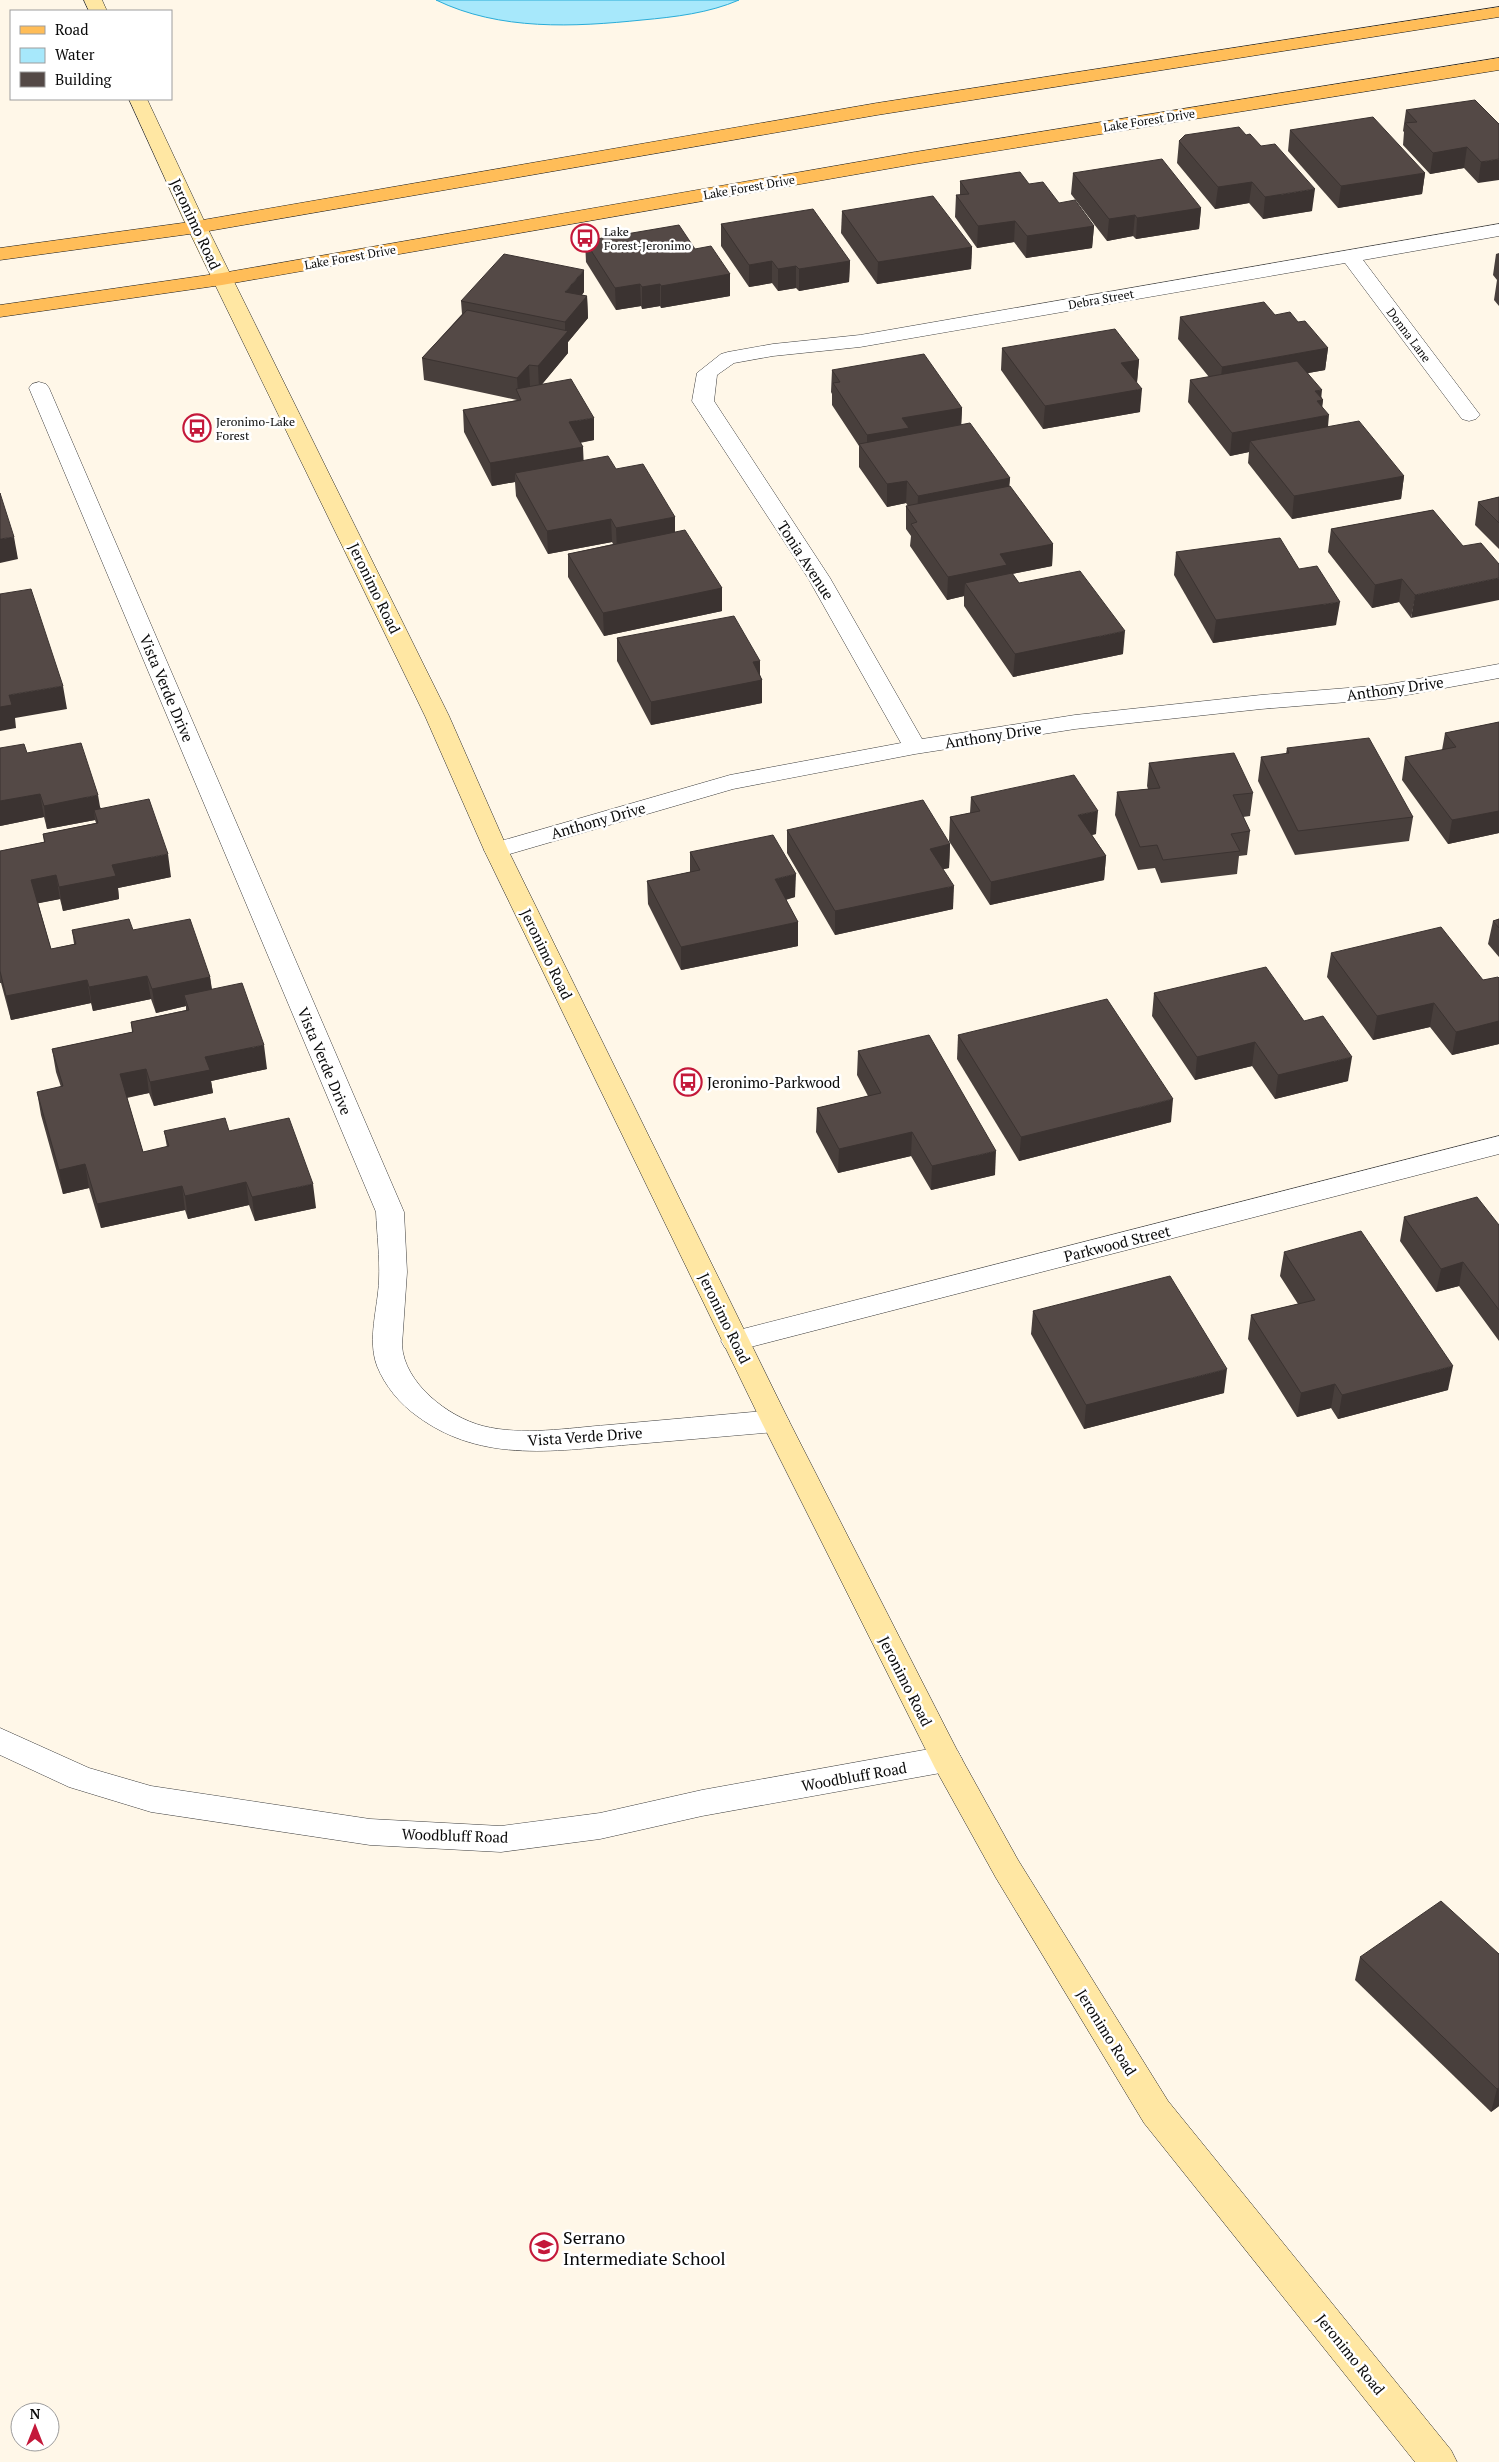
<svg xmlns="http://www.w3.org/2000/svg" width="1499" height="2462" font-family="'PT Serif',serif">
<rect width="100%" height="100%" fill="#fff7e8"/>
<path fill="#a7e8fb" stroke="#29acd8" d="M436 0H739C709 13 675 17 642 20 574 27 500 31 436 0Z"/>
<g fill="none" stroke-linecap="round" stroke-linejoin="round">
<g stroke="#3d3d3d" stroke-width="1">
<g id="street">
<polygon points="1499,224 1499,236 1363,260 1480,415 1476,419 1469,421 1462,419 1345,263 860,347 773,356 734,363 717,375 714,401 830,578 922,739 1075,715 1261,695 1385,685 1499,664 1499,678 1385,699 1261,709 1075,729 915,754 733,789 496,858 487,855 484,850 487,845 730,775 901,743 808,578 692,401 697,373 721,354 728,352 773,344 860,335"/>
<path d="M39 382 46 384 49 388 404 1212 407 1272 402 1345C404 1383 448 1417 483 1426 523 1436 568 1428 608 1425 664 1420 719 1415 775 1410L785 1414 789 1421 785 1428 775 1432C729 1436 682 1440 636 1444 559 1450 483 1465 417 1416 400 1404 385 1386 377 1366 367 1339 378 1308 379 1280 380 1257 377 1235 376 1212L29 388 32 384Z"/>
<polygon points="1499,1136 1499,1154 735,1351 725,1348 721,1341 725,1334 735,1331"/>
<polygon points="0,1728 89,1768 151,1786 370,1819 501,1826 600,1813 702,1790 946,1746 957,1750 962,1759 957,1768 946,1772 702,1816 600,1839 501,1852 370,1845 151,1812 69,1787 0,1755"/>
</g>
</g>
<g stroke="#2c2c2c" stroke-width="1">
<g id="secondary">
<polygon points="84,0 102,0 107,11 89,11"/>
<polygon points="129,99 147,99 207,227 449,716 508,850 789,1421 958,1752 1018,1860 1168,2101 1451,2450 1457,2462 1415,2462 1144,2123 996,1878 935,1768 761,1421 484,850 425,716 187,227"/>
</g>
</g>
<g stroke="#1b1b1b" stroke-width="1">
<g id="primary">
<polygon points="1499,7 1499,17 877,115 197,233 0,260 0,248 197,221 877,103"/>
<polygon points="1499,58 1499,70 915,164 222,285 0,317 0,305 222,273 915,152"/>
</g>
</g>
<use href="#street" fill="#fff" fill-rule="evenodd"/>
<use href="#secondary" fill="#ffe7a3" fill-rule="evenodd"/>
<use href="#primary" fill="#ffbd58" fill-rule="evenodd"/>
</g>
<g fill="#483f3c">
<polygon points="1406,110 1499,124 1478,183 1464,168 1430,174 1403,145 1404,132 1403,131"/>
<polygon points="1290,130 1425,173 1422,194 1338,208 1288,151"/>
<polygon points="1179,141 1312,211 1263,219 1249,203 1215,209 1177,163"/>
<polygon points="1073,173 1201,208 1199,229 1136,239 1133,236 1107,241 1071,194"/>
<polygon points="960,181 1029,184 1094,226 1092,248 1026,258 1014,242 977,248 955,217 956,195 960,195"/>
<polygon points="842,211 972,247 971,269 877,284 841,233"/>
<polygon points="721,224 850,261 849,282 799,291 796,288 778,291 772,283 749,287 721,246"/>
<polygon points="585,241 695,249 730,274 730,296 661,308 660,306 642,309 641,306 616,310 586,262"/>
<polygon points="1499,253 1499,306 1494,300 1497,280 1493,275 1496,254"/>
<polygon points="584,292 582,295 587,296 588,318 568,342 568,353 542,384 594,440 580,443 583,447 583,461 616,469 675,517 675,532 722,588 722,611 604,636 568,577 568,554 613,544 612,542 548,554 516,496 515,482 492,486 464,432 463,410 517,400 424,380 422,358 462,314 461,301"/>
<polygon points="1275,315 1298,322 1328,348 1325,370 1308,373 1323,400 1322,406 1328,427 1404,476 1401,499 1292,519 1248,463 1249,452 1230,456 1188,402 1190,380 1209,377 1178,339 1180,317"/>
<polygon points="1002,348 1139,360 1137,382 1136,382 1140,412 1043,429 1001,370"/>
<polygon points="832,370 962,408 961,425 1010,478 1009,486 1053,544 1052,566 1012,574 1019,583 1123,654 1013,677 964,606 964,596 947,600 910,546 911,536 906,529 906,506 908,506 906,503 887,507 859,467 859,446 832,405 832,394 831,392"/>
<polygon points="1499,497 1499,549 1475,525 1478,502"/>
<polygon points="1433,510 1411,618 1399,602 1372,608 1328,552 1331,529"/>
<polygon points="1176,552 1299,569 1336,625 1213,643 1174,575"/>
<polygon points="617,638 760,661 760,675 762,680 762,703 651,725 617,661"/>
<polygon points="1499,722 1499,833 1448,844 1402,780 1405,757 1442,750 1445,733"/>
<polygon points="0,748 27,753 101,808 171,877 118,888 119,899 63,911 60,899 38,903 51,949 74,944 72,930 133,930 210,977 212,989 267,1069 211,1081 213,1093 154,1106 149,1093 127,1098 143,1152 167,1147 164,1131 229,1131 316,1208 255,1221 249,1205 188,1219 185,1210 101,1228 89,1188 63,1194 41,1115 37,1092 61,1087 56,1072 52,1049 132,1032 131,1022 186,1010 186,1006 156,1013 151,999 93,1011 91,1003 11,1020 1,983 0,983 0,851 44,842 43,834 96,823 95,820 47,829 44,817 0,826"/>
<polygon points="1287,748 1413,817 1409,841 1295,855 1258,781 1261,757 1286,754"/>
<polygon points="1149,763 1253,793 1250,816 1243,817 1250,831 1247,855 1239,856 1237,874 1161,883 1155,868 1138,870 1115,815 1117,792 1148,789 1147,786"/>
<polygon points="971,797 1096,834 1092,835 1106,856 1104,880 990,905 949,841 950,817 970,813"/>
<polygon points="787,830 950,844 949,868 943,869 953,909 835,935 787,853"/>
<polygon points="690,852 795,897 786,900 798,922 798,946 681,970 648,904 647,881 690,872"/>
<polygon points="1499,919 1499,957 1488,944 1493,921"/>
<polygon points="1331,953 1483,980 1499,978 1499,1044 1452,1055 1430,1027 1373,1040 1327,977"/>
<polygon points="1154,993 1304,1021 1348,1081 1275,1099 1252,1066 1195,1080 1152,1016"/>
<polygon points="958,1035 1171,1122 1019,1161 957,1059"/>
<polygon points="858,1051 995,1175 931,1190 911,1156 838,1173 816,1132 817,1108 868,1096 857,1075"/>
<polygon points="1404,1217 1499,1225 1499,1341 1459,1286 1436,1292 1400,1241"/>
<polygon points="1284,1252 1448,1390 1338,1419 1331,1408 1297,1417 1248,1339 1251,1315 1298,1304 1280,1276"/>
<polygon points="1033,1311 1224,1393 1084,1429 1031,1334"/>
<polygon points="1499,1954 1499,2106 1491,2112 1355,1980 1360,1957"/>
</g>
<g fill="#3b3331">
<polygon points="1467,147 1464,168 1430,174 1433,153"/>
<polygon points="1499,159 1499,180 1478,183 1481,162"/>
<polygon points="1425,173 1422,194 1338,208 1341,186"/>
<polygon points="1252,182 1249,203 1215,209 1218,187"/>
<polygon points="1315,189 1312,211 1263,219 1265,197"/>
<polygon points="1201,208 1199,229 1136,239 1137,218"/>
<polygon points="1135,215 1133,236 1107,241 1109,219"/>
<polygon points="1015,221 1014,242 977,248 978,226"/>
<polygon points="1094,226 1092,248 1026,258 1027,236"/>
<polygon points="972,247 971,269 877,284 878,262"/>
<polygon points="772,261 772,283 749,287 749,265"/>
<polygon points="850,261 849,282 799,291 799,269"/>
<polygon points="796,266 796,288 778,291 778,269"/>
<polygon points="584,270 584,292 566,313 565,292"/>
<polygon points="730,274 730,296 661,308 661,286"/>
<polygon points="640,284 641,306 616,310 615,288"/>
<polygon points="660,284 660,306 642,309 642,287"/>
<polygon points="587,296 588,318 568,342 568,353 539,388 538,366 565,334 565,322"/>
<polygon points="1328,348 1325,370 1220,389 1222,367"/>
<polygon points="1139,360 1137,382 1120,385 1121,363"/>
<polygon points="529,365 530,387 518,392 517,378"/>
<polygon points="1142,389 1140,412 1043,429 1045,406"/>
<polygon points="1322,390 1321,400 1323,400 1321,417 1329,415 1327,438 1250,441 1249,452 1230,456 1232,433 1315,391"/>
<polygon points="962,408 961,430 867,455 867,435 902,418"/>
<polygon points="594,418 594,440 570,444 569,422"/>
<polygon points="583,447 584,469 515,473 515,482 492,486 490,463"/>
<polygon points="1404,476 1401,499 1292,519 1294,496"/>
<polygon points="1010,478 1008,500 917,518 918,496"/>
<polygon points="907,481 906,503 887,507 887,484"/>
<polygon points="675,517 675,540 617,551 616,528"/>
<polygon points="611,519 612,542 548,554 547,531"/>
<polygon points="14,537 18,559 0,563 0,539"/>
<polygon points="1053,544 1052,566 965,583 964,596 947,600 948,577 1000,554"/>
<polygon points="1499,578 1499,600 1411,618 1415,595"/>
<polygon points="1402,579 1399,602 1372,608 1375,585"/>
<polygon points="722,588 722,611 604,636 603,613"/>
<polygon points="1340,602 1336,625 1213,643 1216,620"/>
<polygon points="1125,631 1123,654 1013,677 1015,654"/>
<polygon points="760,661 760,680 762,680 762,703 651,725 651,702 753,662"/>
<polygon points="63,686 67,709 15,718 16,728 0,731 0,707 9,695"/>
<polygon points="40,794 44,817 0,826 0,801"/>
<polygon points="98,795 102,818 94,810 95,820 47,829 44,806"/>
<polygon points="1098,811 1096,834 1076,838 1078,815"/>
<polygon points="1499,811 1499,833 1448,844 1452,820"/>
<polygon points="950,844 949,868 929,872 930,849"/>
<polygon points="168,854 171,877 118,888 119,899 63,911 59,887 112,865"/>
<polygon points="1106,856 1104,880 990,905 991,882"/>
<polygon points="796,874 795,897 774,902 775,879"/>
<polygon points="56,875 60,899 35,904 31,880"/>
<polygon points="954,886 953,909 835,935 835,911"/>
<polygon points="798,922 798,946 681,970 681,947"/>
<polygon points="147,976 151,999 93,1011 89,987"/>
<polygon points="210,977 213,1001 184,995 186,1006 156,1013 152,989"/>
<polygon points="87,980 91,1003 11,1020 6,996"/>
<polygon points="1434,1003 1430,1027 1373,1040 1377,1016"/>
<polygon points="1499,1021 1499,1044 1452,1055 1456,1032"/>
<polygon points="1255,1042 1252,1066 1195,1080 1197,1057"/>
<polygon points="264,1045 267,1069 211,1081 213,1093 154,1106 150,1082 205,1057"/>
<polygon points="1352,1057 1348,1081 1275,1099 1278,1075"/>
<polygon points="146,1069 149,1093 123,1098 120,1074"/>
<polygon points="1173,1099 1171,1122 1019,1161 1021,1137"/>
<polygon points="912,1132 911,1156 838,1173 839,1149"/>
<polygon points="996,1151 995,1175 931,1190 932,1166"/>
<polygon points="85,1164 89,1188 63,1194 59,1170"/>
<polygon points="246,1182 249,1205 188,1219 185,1196"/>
<polygon points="313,1184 316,1208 255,1221 252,1197"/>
<polygon points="182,1186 185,1210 101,1228 97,1204"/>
<polygon points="1463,1262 1459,1286 1436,1292 1441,1269"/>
<polygon points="1453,1366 1448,1390 1338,1419 1342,1395"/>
<polygon points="1227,1369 1224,1393 1084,1429 1086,1405"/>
<polygon points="1335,1384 1331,1408 1297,1417 1301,1393"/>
<polygon points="1499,2088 1499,2106 1491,2112 1497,2089"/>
</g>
<g fill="#544946" stroke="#3b3331">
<polygon points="1475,100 1499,124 1499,159 1481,162 1467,147 1433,153 1405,123 1417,122 1406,110"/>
<polygon points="1373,117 1425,173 1341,186 1290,130"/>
<polygon points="1239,127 1246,135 1250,134 1261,146 1275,144 1315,189 1265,197 1252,182 1218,187 1179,141 1185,135"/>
<polygon points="1162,159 1201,208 1137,218 1135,215 1109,219 1073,173"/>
<polygon points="1020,172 1029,184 1043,182 1059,203 1075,200 1094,226 1027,236 1015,221 978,226 956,195 969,194 960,181"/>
<polygon points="933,196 972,247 878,262 842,211"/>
<polygon points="813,209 850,261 799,269 796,266 778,269 772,261 749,265 721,224"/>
<polygon points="679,225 695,249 711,246 730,274 661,286 660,284 642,287 640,284 615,288 585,241"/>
<polygon points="504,254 584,270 565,292 587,296 565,322 461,301"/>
<polygon points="1264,302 1275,315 1290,312 1298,322 1305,321 1328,348 1222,367 1180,317"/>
<polygon points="467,310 568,331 538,366 529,365 517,378 422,358"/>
<polygon points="1115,329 1139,360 1121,363 1142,389 1045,406 1002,348"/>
<polygon points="924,354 962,408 902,418 909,428 867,435 833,383 840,382 832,370"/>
<polygon points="1297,361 1322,390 1315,391 1323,400 1317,401 1329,415 1232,433 1190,380"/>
<polygon points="571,379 594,418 569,422 583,447 490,463 463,410 521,400 516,389"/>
<polygon points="1359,421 1404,476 1294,496 1250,441"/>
<polygon points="970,423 1010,478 918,496 907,481 887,484 859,444"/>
<polygon points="608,456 616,469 643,464 675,517 616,528 611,519 547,531 515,473"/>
<polygon points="1010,486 1053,544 1000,554 1007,565 948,577 911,524 917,522 906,506"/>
<polygon points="0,493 14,537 0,539"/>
<polygon points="1499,497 1499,523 1478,502"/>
<polygon points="1433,510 1463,546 1481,543 1499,564 1499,578 1415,595 1402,579 1375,585 1331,529"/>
<polygon points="685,530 722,588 603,613 568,554"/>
<polygon points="1280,538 1299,569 1317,566 1340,602 1216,620 1176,552"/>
<polygon points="1080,571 1125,631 1015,654 965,583 1012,573 1019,583"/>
<polygon points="31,589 63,686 9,695 12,705 0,707 0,594"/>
<polygon points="734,616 760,661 753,662 762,680 651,702 617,638"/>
<polygon points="1499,722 1499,811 1452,820 1405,757 1456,747 1445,733"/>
<polygon points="1369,738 1413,817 1298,831 1261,757 1289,753 1287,748"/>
<polygon points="81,743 98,795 44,806 40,794 0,801 0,748 24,744 27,753"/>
<polygon points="1234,753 1253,793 1233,795 1250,831 1231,834 1240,851 1163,860 1157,845 1140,847 1117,792 1160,788 1149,763"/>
<polygon points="1074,775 1098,811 1078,815 1106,856 991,882 950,817 980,811 971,797"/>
<polygon points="149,799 168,854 112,865 116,876 59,887 56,875 31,880 51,949 76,944 72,930 129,919 133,930 190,919 210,977 152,989 147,976 89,987 87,980 6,996 0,971 0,851 45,842 43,834 98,823 94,810"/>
<polygon points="923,800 950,844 930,849 954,886 835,911 787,830"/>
<polygon points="773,835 796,874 775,879 798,922 681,947 647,881 700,870 690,852"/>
<polygon points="1499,919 1499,928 1493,921"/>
<polygon points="1441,927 1483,980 1498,977 1499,978 1499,1021 1456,1032 1434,1003 1377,1016 1331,953"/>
<polygon points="1266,967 1304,1021 1323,1016 1352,1057 1278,1075 1255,1042 1197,1057 1154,993"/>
<polygon points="242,983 264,1045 205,1057 210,1070 150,1082 146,1069 120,1074 143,1152 169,1146 164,1131 225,1118 229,1131 289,1118 313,1184 252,1197 246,1182 185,1196 182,1186 97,1204 85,1164 59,1170 37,1092 63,1086 52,1049 133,1032 131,1022 189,1010 184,995"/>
<polygon points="1107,999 1173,1099 1021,1137 958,1035"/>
<polygon points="929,1035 996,1151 932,1166 912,1132 839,1149 817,1108 881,1093 858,1051"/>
<polygon points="1477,1197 1499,1225 1499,1310 1463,1262 1441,1269 1404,1217"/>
<polygon points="1361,1231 1453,1366 1342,1395 1335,1384 1301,1393 1251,1315 1315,1300 1284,1252"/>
<polygon points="1170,1276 1227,1369 1086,1405 1033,1311"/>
<polygon points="1441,1901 1499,1954 1499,2088 1497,2089 1360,1957"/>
</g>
<defs>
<g id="bus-ring" transform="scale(1.4375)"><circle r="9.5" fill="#fff" stroke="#c4183a" stroke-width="1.5"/><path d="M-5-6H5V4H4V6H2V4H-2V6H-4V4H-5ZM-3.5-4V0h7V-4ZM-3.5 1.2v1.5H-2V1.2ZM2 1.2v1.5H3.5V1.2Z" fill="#c4183a"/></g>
<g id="school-ring" transform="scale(1.4375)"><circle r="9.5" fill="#fff" stroke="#c4183a" stroke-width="1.5"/><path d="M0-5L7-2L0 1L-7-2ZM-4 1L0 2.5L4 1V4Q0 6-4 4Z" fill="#c4183a"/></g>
</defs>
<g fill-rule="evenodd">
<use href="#bus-ring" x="585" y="238"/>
<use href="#bus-ring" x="197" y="428"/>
<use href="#bus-ring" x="688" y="1082"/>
<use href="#school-ring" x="544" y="2247"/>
</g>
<g text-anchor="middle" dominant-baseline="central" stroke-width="5" stroke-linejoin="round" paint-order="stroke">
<g font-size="12" fill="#0a0a0a" stroke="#fff">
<text transform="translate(1149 120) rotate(-9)">Lake Forest Drive</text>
<text transform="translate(749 187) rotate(-10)">Lake Forest Drive</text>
<text transform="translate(350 257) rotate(-10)">Lake Forest Drive</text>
<text transform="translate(1101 299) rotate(-10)">Debra Street</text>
<text transform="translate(1409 335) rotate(53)">Donna Lane</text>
</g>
<g font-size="12" fill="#0a0a0a" stroke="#fff" text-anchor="start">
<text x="604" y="231">Lake<tspan x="604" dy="14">Forest-Jeronimo</tspan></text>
<text x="216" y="421">Jeronimo-Lake<tspan x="216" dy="14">Forest</tspan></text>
</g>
<g font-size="15" fill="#0a0a0a" stroke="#fff">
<text transform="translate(196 224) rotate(65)">Jeronimo Road</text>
<text transform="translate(806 560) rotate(57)">Tonia Avenue</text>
<text transform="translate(375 588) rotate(64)">Jeronimo Road</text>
<text transform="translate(167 688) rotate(67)">Vista Verde Drive</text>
<text transform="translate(1395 688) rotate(-8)">Anthony Drive</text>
<text transform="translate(993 735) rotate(-9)">Anthony Drive</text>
<text transform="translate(598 820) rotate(-16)">Anthony Drive</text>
<text transform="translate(547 954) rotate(64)">Jeronimo Road</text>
<text transform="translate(325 1061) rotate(67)">Vista Verde Drive</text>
<text transform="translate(1117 1243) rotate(-14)">Parkwood Street</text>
<text transform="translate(725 1318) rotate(64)">Jeronimo Road</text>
<text transform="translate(585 1436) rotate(-4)">Vista Verde Drive</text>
<text transform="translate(906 1681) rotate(63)">Jeronimo Road</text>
<text transform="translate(854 1776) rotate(-10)">Woodbluff Road</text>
<text transform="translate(455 1835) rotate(2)">Woodbluff Road</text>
<text transform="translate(1107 2032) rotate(58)">Jeronimo Road</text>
<text transform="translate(1351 2354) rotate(51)">Jeronimo Road</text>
</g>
<g font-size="15" fill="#0a0a0a" stroke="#fff" text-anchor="start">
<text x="707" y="1082">Jeronimo-Parkwood</text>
</g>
<g font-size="18" fill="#0a0a0a" stroke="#fff" text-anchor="start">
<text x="563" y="2237">Serrano<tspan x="563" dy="21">Intermediate School</tspan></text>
</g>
</g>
<rect x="10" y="10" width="162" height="90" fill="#ffffff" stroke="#9d9d9d"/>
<rect x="20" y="26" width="25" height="8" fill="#ffbd58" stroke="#9d9d9d"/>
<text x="55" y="35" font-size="15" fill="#0a0a0a">Road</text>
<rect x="20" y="48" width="25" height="15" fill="#a7e8fb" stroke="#9d9d9d"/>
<text x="55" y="60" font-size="15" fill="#0a0a0a">Water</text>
<rect x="20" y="72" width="25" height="15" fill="#544946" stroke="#9d9d9d"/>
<text x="55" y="85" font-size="15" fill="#0a0a0a">Building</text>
<g transform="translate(35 2427)"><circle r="24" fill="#ffffff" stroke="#9d9d9d"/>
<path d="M0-4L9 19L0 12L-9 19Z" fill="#c4183a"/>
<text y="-8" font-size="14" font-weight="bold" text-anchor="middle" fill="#0a0a0a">N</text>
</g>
</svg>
